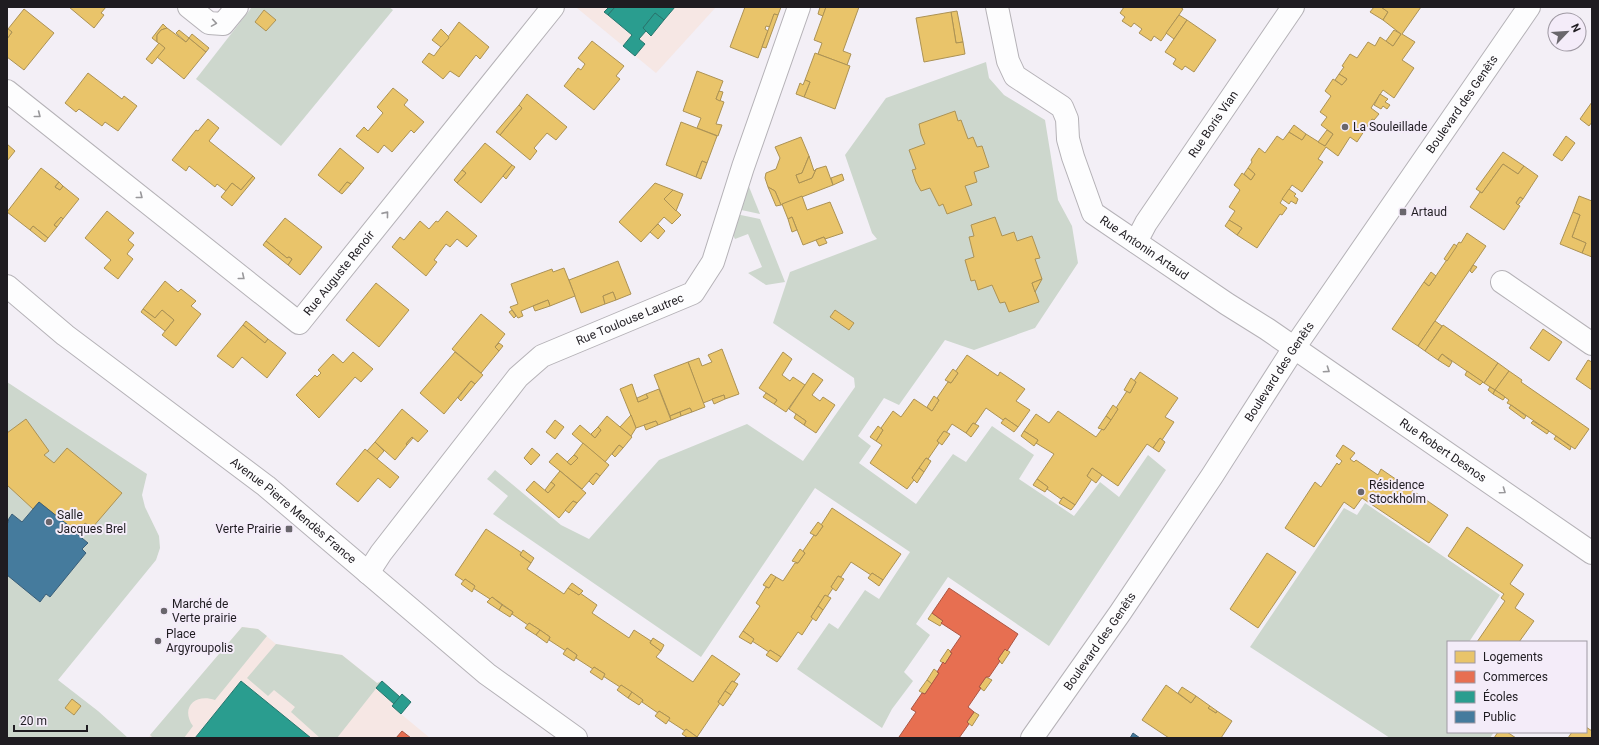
<svg xmlns="http://www.w3.org/2000/svg" width="1599" height="745" font-family="Roboto,sans-serif">
<rect width="100%" height="100%" fill="#f3eff6"/>
<g fill="#f6e7e4">
<polygon points="578,7 716,7 656,73 577,8"/>
<polygon points="242,627 258,629 276,644 342,655 377,683 382,681 400,696 402,694 411,702 401,714 430,738 148,738"/>
</g>
<g fill="#cdd7cd">
<polygon points="252,7 389,7 393,10 281,146 196,79"/>
<polygon points="986,62 989,78 1004,95 1045,120 1058,200 1072,226 1078,263 1035,328 974,350 945,340 899,405 884,398 858,436 871,446 859,463 916,504 953,454 966,462 992,426 1034,455 1019,479 1074,516 1100,482 1119,497 1148,455 1166,470 1049,646 948,577 916,624 930,635 904,672 913,681 892,709 882,728 797,669 829,623 838,629 865,590 879,599 910,552 815,488 701,657 493,514 508,496 487,479 495,470 561,525 589,539 659,460 747,424 803,461 855,387 854,378 773,323 790,272 877,239 872,233 845,155 886,98"/>
<polygon points="743,172 760,214 732,208"/>
<polygon points="731,213 760,219 785,282 766,285 748,273 762,267 748,234 735,239 728,225"/>
<polygon points="7,382 147,474 142,495 145,507 159,536 160,548 156,560 58,680 98,711 128,738 7,738"/>
<polygon points="1365,503 1500,595 1469,642 1448,642 1448,732 1494,732 1490,738 1390,738 1250,647 1344,508 1357,515"/>
<path d="M242 627 258 629 267 636 215 700C195 693 180 708 193 726L184 738H153L150 735Z"/>
<polygon points="276,644 342,655 377,683 382,681 337,738 320,738 291,712 295,707 274,690 268,696 247,678"/>
</g>
<g fill="#e9c46a" stroke="#ac9254">
<polygon points="69,7 106,7 101,13 104,15 94,28"/>
<polygon points="745,7 781,7 778,15 774,14 770,27 766,26 765,29 768,31 758,58 730,47"/>
<polygon points="820,7 826,7 823,16 818,14"/>
<polygon points="826,7 859,7 843,51 851,54 847,65 818,54 822,43 814,40"/>
<polygon points="1124,7 1180,7 1183,9 1161,41 1154,36 1151,41 1139,33 1142,29 1134,23 1131,27 1122,21 1125,17 1120,13"/>
<polygon points="1374,7 1381,7 1388,12 1383,20 1370,12"/>
<polygon points="1381,7 1421,7 1402,34 1415,42 1402,60 1414,68 1394,98 1383,90 1371,108 1379,114 1374,120 1372,119 1357,142 1350,137 1338,156 1326,147 1318,159 1323,162 1302,192 1292,185 1280,203 1287,208 1282,215 1280,214 1257,248 1237,235 1242,228 1229,220 1235,211 1229,207 1240,190 1234,185 1242,173 1251,180 1255,174 1248,168 1252,162 1251,160 1259,148 1265,153 1277,136 1283,140 1289,132 1302,140 1306,134 1325,146 1333,134 1321,125 1327,117 1320,112 1331,96 1325,91 1333,79 1342,85 1347,79 1339,74 1344,67 1342,66 1350,54 1357,58 1368,42 1375,46 1380,37 1393,46 1401,34 1383,20 1388,12"/>
<polygon points="24,9 54,33 24,70 7,57 7,39 12,32 8,29"/>
<polygon points="264,10 276,20 266,31 255,22"/>
<polygon points="957,11 963,42 956,43 951,12"/>
<polygon points="951,12 956,43 963,42 965,54 924,62 916,18"/>
<polygon points="774,14 778,15 766,48 762,47"/>
<polygon points="1179,15 1187,20 1174,39 1166,33"/>
<polygon points="1187,20 1216,40 1194,72 1185,66 1182,70 1173,64 1176,59 1165,52"/>
<polygon points="459,22 489,47 480,59 476,55 459,77 450,71 443,79 422,62 429,53 434,56"/>
<polygon points="163,24 167,28 161,30 157,35 157,42 152,38"/>
<polygon points="167,28 186,42 189,38 206,52 184,79 157,57 165,48 157,42 157,35 161,30"/>
<polygon points="8,29 12,32 7,39 7,30"/>
<polygon points="441,29 448,36 449,38 441,47 432,40"/>
<polygon points="179,30 189,38 186,42 176,33"/>
<polygon points="1394,30 1401,34 1393,46 1386,41"/>
<polygon points="192,34 209,48 206,52 189,38"/>
<polygon points="592,41 624,66 616,76 620,79 594,110 564,86 578,68 581,70 585,64 578,58"/>
<polygon points="159,43 165,48 152,64 146,59"/>
<polygon points="815,53 850,66 835,109 804,97 810,82 805,80"/>
<polygon points="697,71 723,81 716,99 724,102 716,124 722,125 718,136 697,128 701,118 683,111"/>
<polygon points="88,73 122,99 124,96 137,106 118,131 105,122 102,126 79,109 76,112 65,103"/>
<polygon points="1339,74 1347,79 1342,85 1335,80"/>
<polygon points="805,80 810,82 804,97 796,94 800,83 803,85"/>
<polygon points="393,88 408,100 404,105 424,122 414,133 411,130 392,152 384,145 378,153 356,136 364,127 368,131 383,113 377,107"/>
<polygon points="719,91 723,92 720,101 716,99"/>
<polygon points="527,94 567,127 556,140 547,133 534,148 537,151 530,160 500,135 522,108 519,105"/>
<polygon points="1380,94 1388,99 1385,102 1390,105 1387,109 1383,106 1381,109 1374,105"/>
<polygon points="1592,102 1592,122 1589,126 1580,119"/>
<polygon points="519,105 522,108 500,135 496,132"/>
<polygon points="955,111 958,121 961,120 968,139 973,137 977,147 982,146 989,167 974,172 977,182 965,186 972,205 947,214 943,204 939,206 930,188 921,191 916,182 912,170 916,169 909,150 925,144 921,134 919,124"/>
<polygon points="208,119 219,128 209,141 253,176 241,190 232,183 226,191 217,184 215,187 189,166 186,171 172,160 196,130 198,131"/>
<polygon points="681,122 717,136 707,163 702,161 696,177 666,165"/>
<polygon points="1294,125 1306,134 1302,140 1289,132"/>
<polygon points="1327,130 1333,134 1325,146 1318,142"/>
<polygon points="1566,136 1575,143 1562,161 1553,155"/>
<polygon points="801,137 809,156 802,173 796,175 799,183 812,178 816,169 826,166 833,185 781,205 775,191 768,187 765,178 766,173 776,169 780,158 775,147"/>
<polygon points="485,143 512,165 481,203 457,183 466,173 462,170"/>
<polygon points="7,144 15,151 7,161"/>
<polygon points="340,148 364,168 351,184 347,182 339,192 318,175"/>
<polygon points="1503,152 1524,166 1518,174 1503,164 1482,193 1476,189"/>
<polygon points="809,156 814,171 816,169 812,178 799,183 796,175 802,173"/>
<polygon points="702,161 707,163 701,179 696,177"/>
<polygon points="1503,164 1518,174 1524,166 1538,176 1523,199 1520,197 1516,203 1520,206 1504,230 1470,207 1480,192 1482,193"/>
<polygon points="512,165 515,167 506,179 503,176"/>
<polygon points="41,168 59,182 55,187 60,190 63,186 79,199 63,219 61,217 54,225 57,227 48,238 33,226 30,230 7,212"/>
<polygon points="1248,168 1255,174 1251,180 1244,174"/>
<polygon points="462,170 466,173 457,183 454,180"/>
<polygon points="842,174 844,180 833,185 831,178"/>
<polygon points="253,176 255,178 232,206 221,197 232,183 241,190"/>
<polygon points="59,182 63,186 60,190 55,187"/>
<polygon points="347,182 351,184 342,194 339,192"/>
<polygon points="655,183 673,190 664,199 681,215 672,224 664,217 641,242 619,222"/>
<polygon points="768,187 775,191 781,205 776,206"/>
<polygon points="1289,189 1296,194 1294,196 1298,199 1296,204 1291,201 1289,204 1282,199"/>
<polygon points="673,190 683,194 676,211 664,199"/>
<polygon points="802,196 807,210 830,202 843,233 825,239 824,237 803,245 792,217 788,219 782,204"/>
<polygon points="1579,196 1592,201 1592,257 1582,253 1586,243 1572,237 1580,215 1573,212"/>
<polygon points="1520,197 1523,199 1518,205 1516,203"/>
<polygon points="107,211 134,233 128,240 134,245 127,254 133,259 118,279 104,268 111,260 85,238"/>
<polygon points="447,211 477,236 467,247 457,239 450,247 446,244 434,260 437,262 426,276 392,247 400,237 404,240 420,221 429,229 436,221 438,222"/>
<polygon points="1573,212 1580,215 1572,237 1586,243 1582,253 1560,244"/>
<polygon points="61,217 63,219 57,227 54,225"/>
<polygon points="792,217 797,230 792,232 788,219"/>
<polygon points="995,217 1002,236 1014,232 1017,241 1032,236 1040,258 1035,259 1042,279 1032,283 1039,302 1009,312 1005,302 1000,303 992,285 978,290 975,280 971,281 965,260 974,257 969,237 974,236 971,225"/>
<polygon points="285,218 322,247 300,275 288,265 292,259 289,257 287,258 266,241"/>
<polygon points="1229,220 1242,228 1237,235 1225,226"/>
<polygon points="658,224 665,231 658,239 650,232"/>
<polygon points="33,226 48,238 45,242 30,230"/>
<polygon points="1467,233 1486,246 1418,346 1392,329 1424,282 1429,286 1459,242 1461,243"/>
<polygon points="824,237 827,243 819,246 816,240"/>
<polygon points="266,241 287,258 289,257 292,259 288,265 263,245"/>
<polygon points="1454,244 1457,246 1447,261 1444,259"/>
<polygon points="618,261 631,294 616,300 613,292 603,296 605,304 581,313 569,280"/>
<polygon points="1473,265 1477,267 1472,273 1470,271"/>
<polygon points="564,268 575,296 550,306 548,300 533,306 521,311 523,316 518,318 510,307 518,304 511,284 552,269 553,272"/>
<polygon points="1431,272 1436,276 1429,286 1424,282"/>
<polygon points="1042,279 1035,292 1032,283"/>
<polygon points="165,281 178,292 181,289 196,301 191,306 201,314 176,346 162,335 174,320 162,310 155,318 143,309"/>
<polygon points="376,283 409,310 379,347 346,320"/>
<polygon points="613,292 616,300 605,304 603,296"/>
<polygon points="548,300 550,306 535,311 533,306"/>
<polygon points="143,309 155,318 162,310 174,320 165,331 141,312"/>
<polygon points="512,310 516,316 514,318 509,312"/>
<polygon points="835,310 854,323 849,330 830,317"/>
<polygon points="481,314 505,334 495,347 499,351 481,373 452,349"/>
<polygon points="246,321 268,339 265,343 243,325"/>
<polygon points="1435,321 1442,326 1425,351 1418,346"/>
<polygon points="243,325 265,343 268,339 286,353 267,378 242,357 233,368 217,356"/>
<polygon points="1443,325 1498,363 1484,383 1442,354 1438,360 1425,351"/>
<polygon points="1543,329 1562,342 1549,361 1530,348"/>
<polygon points="499,343 503,346 499,351 495,347"/>
<polygon points="722,349 739,394 725,399 724,395 703,403 688,362 699,358 702,366 712,362 708,355"/>
<polygon points="353,352 373,369 361,382 355,377 319,418 296,395 315,375 317,377 321,373 318,370 333,354 343,363"/>
<polygon points="455,352 483,375 475,384 471,381 444,414 420,393"/>
<polygon points="783,352 792,359 782,375 790,381 793,377 805,385 786,412 774,404 777,400 759,388"/>
<polygon points="1442,354 1452,362 1449,367 1438,360"/>
<polygon points="967,355 998,376 1000,372 1025,389 1016,401 1030,410 1018,427 1005,418 1003,420 986,408 975,424 973,423 966,433 952,424 946,433 944,431 937,441 939,443 928,459 926,458 912,478 914,480 907,489 870,463 882,445 876,441 883,430 881,428 893,411 901,417 914,399 932,411 939,400 937,398 948,382 951,383 958,373 955,372"/>
<polygon points="1588,360 1592,362 1592,390 1576,379"/>
<polygon points="688,362 705,407 692,412 690,408 670,416 654,375"/>
<polygon points="1498,363 1509,371 1495,390 1484,383"/>
<polygon points="953,369 958,373 951,383 945,380"/>
<polygon points="1467,371 1483,382 1480,385 1465,375"/>
<polygon points="1509,371 1522,380 1521,382 1589,429 1575,449 1511,405 1507,403 1509,400 1495,390"/>
<polygon points="1140,372 1178,398 1165,417 1174,422 1162,440 1160,438 1153,448 1147,444 1118,486 1092,468 1087,476 1092,479 1075,505 1063,497 1061,499 1047,489 1048,487 1037,479 1054,454 1036,443 1038,440 1024,431 1036,414 1049,423 1058,411 1096,437 1102,429 1104,430 1118,409 1116,408 1127,391 1130,393 1136,382 1134,381"/>
<polygon points="813,373 823,380 812,395 820,401 823,397 835,405 816,433 804,425 806,421 789,409"/>
<polygon points="1131,378 1136,382 1130,393 1124,390"/>
<polygon points="471,381 475,384 461,401 458,398"/>
<polygon points="632,384 638,402 648,398 646,394 659,389 671,420 658,425 656,421 636,428 620,389"/>
<polygon points="1490,387 1495,390 1493,394 1488,390"/>
<polygon points="1495,390 1505,397 1503,400 1493,394"/>
<polygon points="766,393 777,400 774,404 763,397"/>
<polygon points="646,394 648,398 638,402 637,398"/>
<polygon points="724,395 725,399 714,404 712,399"/>
<polygon points="934,396 939,400 932,411 927,407"/>
<polygon points="1113,405 1118,409 1111,420 1106,416"/>
<polygon points="1511,405 1526,416 1524,419 1509,408"/>
<polygon points="690,408 692,412 681,416 680,412"/>
<polygon points="402,409 428,431 418,442 412,437 406,444 407,445 395,460 375,442"/>
<polygon points="680,412 681,416 671,420 670,416"/>
<polygon points="796,414 806,421 804,425 794,418"/>
<polygon points="631,415 636,428 631,436 620,427"/>
<polygon points="607,416 632,437 623,448 619,445 605,462 572,434 580,425 595,438 601,430 598,427"/>
<polygon points="1106,416 1111,420 1104,430 1098,428"/>
<polygon points="1005,418 1018,427 1014,432 1001,423"/>
<polygon points="26,419 49,451 44,455 54,463 67,448 122,493 92,528 85,523 78,533 39,502 33,509 7,485 7,433"/>
<polygon points="555,420 564,427 555,439 546,432"/>
<polygon points="656,421 658,425 646,430 644,425"/>
<polygon points="1533,421 1549,431 1547,434 1531,423"/>
<polygon points="973,423 979,426 971,437 966,433"/>
<polygon points="878,426 883,430 876,441 870,437"/>
<polygon points="598,427 601,430 595,438 591,434"/>
<polygon points="944,431 950,434 942,445 937,441"/>
<polygon points="1024,431 1038,440 1034,446 1021,436"/>
<polygon points="1556,436 1571,447 1570,450 1554,439"/>
<polygon points="412,437 413,438 407,445 406,444"/>
<polygon points="1160,438 1165,442 1159,452 1153,448"/>
<polygon points="375,442 384,451 377,459 367,451"/>
<polygon points="583,443 609,465 600,476 596,473 582,489 549,462 557,453 571,465 578,458 574,455"/>
<polygon points="619,445 623,448 615,457 612,454"/>
<polygon points="1343,445 1355,453 1350,459 1354,462 1356,460 1378,475 1381,469 1448,515 1429,543 1362,498 1354,509 1344,502 1314,547 1285,528 1315,482 1321,487 1337,463 1339,465 1342,461 1336,456"/>
<polygon points="532,448 540,455 531,465 524,458"/>
<polygon points="365,449 399,477 390,488 378,478 358,502 336,484"/>
<polygon points="574,455 578,458 571,465 567,462"/>
<polygon points="926,458 931,461 924,472 919,468"/>
<polygon points="919,468 924,472 917,483 912,478"/>
<polygon points="1092,468 1102,475 1096,483 1087,476"/>
<polygon points="560,471 586,493 577,503 573,501 559,518 526,490 534,481 548,493 555,485 551,482"/>
<polygon points="596,473 600,476 593,485 589,481"/>
<polygon points="1037,479 1048,487 1045,492 1033,485"/>
<polygon points="551,482 555,485 548,493 545,490"/>
<polygon points="1063,497 1075,505 1071,510 1059,503"/>
<polygon points="573,501 577,503 569,513 565,510"/>
<polygon points="832,508 901,554 883,580 872,573 871,575 851,562 841,577 838,576 831,587 833,588 827,597 825,595 811,617 813,618 802,635 798,632 781,657 770,650 769,652 752,641 754,639 743,631 760,606 756,603 766,587 769,588 776,577 783,581 795,563 798,563 805,553 803,551 814,535 816,536 823,526 821,525"/>
<polygon points="818,522 823,526 816,536 810,533"/>
<polygon points="1467,527 1523,565 1510,584 1524,594 1515,608 1534,621 1519,642 1477,642 1505,601 1501,598 1504,594 1448,556"/>
<polygon points="486,529 522,553 520,555 531,563 527,569 564,594 568,588 579,595 580,593 597,605 592,613 629,638 634,630 651,641 650,643 661,651 656,657 693,682 712,655 740,674 734,682 732,681 725,691 718,702 720,703 697,737 686,729 685,731 668,720 670,718 659,711 658,713 642,702 643,700 621,685 620,687 603,676 605,674 594,667 593,669 576,658 577,655 567,648 566,651 549,640 550,637 540,630 529,623 528,625 512,614 513,612 492,597 490,599 473,588 475,586 465,579 464,581 455,575"/>
<polygon points="800,549 805,553 798,563 792,561"/>
<polygon points="523,550 534,558 531,563 520,555"/>
<polygon points="1267,553 1296,572 1258,628 1230,609"/>
<polygon points="872,573 883,580 879,586 868,578"/>
<polygon points="771,574 776,577 769,588 763,585"/>
<polygon points="838,576 844,579 836,591 831,587"/>
<polygon points="465,579 475,586 472,592 461,584"/>
<polygon points="572,583 583,591 579,595 568,588"/>
<polygon points="825,595 831,598 823,610 818,606"/>
<polygon points="492,597 502,605 499,610 487,602"/>
<polygon points="502,605 513,612 510,617 499,610"/>
<polygon points="818,606 823,610 816,621 811,617"/>
<polygon points="932,613 943,621 940,626 928,619"/>
<polygon points="529,623 540,630 536,635 525,628"/>
<polygon points="540,630 550,637 547,643 536,635"/>
<polygon points="743,631 754,639 751,644 739,637"/>
<polygon points="653,638 664,645 661,651 650,643"/>
<polygon points="567,648 577,655 574,661 563,654"/>
<polygon points="948,649 952,653 945,664 940,661"/>
<polygon points="1005,649 1010,652 1002,664 998,659"/>
<polygon points="770,650 781,657 777,662 766,655"/>
<polygon points="594,667 605,674 602,680 590,672"/>
<polygon points="934,669 939,673 932,684 927,680"/>
<polygon points="986,677 992,680 984,691 979,687"/>
<polygon points="927,680 932,684 925,694 919,691"/>
<polygon points="732,681 738,684 731,695 725,691"/>
<polygon points="621,685 632,692 628,698 617,690"/>
<polygon points="1166,685 1191,703 1196,696 1210,706 1208,708 1216,713 1217,711 1232,721 1221,738 1169,738 1142,720"/>
<polygon points="1182,687 1196,696 1191,703 1178,693"/>
<polygon points="725,691 731,695 723,706 718,702"/>
<polygon points="632,692 643,700 639,705 628,698"/>
<polygon points="72,699 81,706 74,715 65,708"/>
<polygon points="1210,706 1217,711 1216,713 1208,708"/>
<polygon points="659,711 670,718 666,724 655,716"/>
<polygon points="974,712 979,715 972,726 967,722"/>
<polygon points="1586,727 1592,731 1592,738 1568,738 1572,732 1586,732"/>
<polygon points="686,729 697,737 696,738 688,738 682,734"/>
<polygon points="1498,732 1507,732 1516,738 1494,738"/>
</g>
<g fill="#e76f51" stroke="#ab5643">
<polygon points="949,588 1018,634 1007,651 1005,649 998,659 1000,661 989,677 986,677 979,687 981,688 968,707 974,712 967,722 969,724 959,738 901,738 899,737 916,712 911,709 922,693 925,694 939,673 937,672 943,662 945,664 952,653 950,652 961,636 941,623 943,621 932,613"/>
<polygon points="402,731 411,738 396,738"/>
</g>
<g fill="#2a9d8f" stroke="#27766e">
<polygon points="609,7 615,7 608,15 604,12"/>
<polygon points="615,7 675,7 664,20 655,13 643,28 646,31 639,39 645,44 635,56 623,46 632,35 608,15"/>
<polygon points="655,13 664,20 651,36 643,28"/>
<polygon points="241,681 311,738 195,738"/>
<polygon points="382,681 400,697 394,704 376,688"/>
<polygon points="402,694 411,702 401,714 392,706"/>
</g>
<g fill="#457b9d" stroke="#3a5e78">
<polygon points="39,502 78,533 77,534 88,543 82,549 86,553 50,597 46,594 40,602 7,575 7,524 9,521 8,520 12,514 22,522"/>
<polygon points="1133,733 1140,738 1130,738"/>
</g>
<g fill="none" stroke-linecap="round" stroke-linejoin="round">
<g stroke="#b5b2b7" stroke-width="24">
<g id="minor">
<polyline points="189,7 209,23 223,24 237,7"/>
<path id="s1" d="M997 7 1008 61 1015 76 1062 107 1067 119 1068 139 1073 157 1093 213 1227 304 1267 329 1592 553"/>
<path id="s2" d="M7 91 299 323 553 7"/>
<path id="s3" d="M1136 242 1146 223 1293 7"/>
<polyline points="1502,282 1592,344"/>
<path id="s4" d="M7 286 65 335 266 486 487 674 576 738"/>
<path id="s5" d="M368 573 381 553 518 377 542 356 693 293 713 262 743 167 799 7"/>
<path id="s6" d="M1032 738 1120 613 1212 476 1294 348 1529 7"/>
</g>
</g>
<use href="#minor" stroke="#fdfdfe" stroke-width="22"/>
</g>
<defs><path id="oneway-chevron" d="M-2-3.5L2.5 0L-2 3.5" fill="none" stroke-width="1.6" stroke-linecap="round" stroke-linejoin="round"/></defs>
<g stroke="#99989b">
<use href="#oneway-chevron" transform="translate(214 23) rotate(9)"/>
<use href="#oneway-chevron" transform="translate(38 115) rotate(38)"/>
<use href="#oneway-chevron" transform="translate(140 196) rotate(38)"/>
<use href="#oneway-chevron" transform="translate(386 214) rotate(-51)"/>
<use href="#oneway-chevron" transform="translate(242 277) rotate(39)"/>
<use href="#oneway-chevron" transform="translate(1327 370) rotate(34)"/>
<use href="#oneway-chevron" transform="translate(1503 491) rotate(35)"/>
</g>
<g fill="#69666c" stroke="#f4ecf9" stroke-width="1.5">
<circle cx="1345" cy="127" r="4"/>
<rect x="1399" y="208" width="8" height="8" rx="2"/>
<circle cx="1361" cy="492" r="4"/>
<circle cx="49" cy="522" r="4"/>
<rect x="285" y="525" width="8" height="8" rx="2"/>
<circle cx="164" cy="611" r="4"/>
<circle cx="158" cy="641" r="4"/>
</g>
<g text-anchor="middle" dominant-baseline="central" stroke-width="4" stroke-linejoin="round" paint-order="stroke">
<g font-size="12" fill="#1f1c21" stroke="#f4ecf9">
<text stroke="none"><textPath href="#s6" startOffset="766">Boulevard des Genêts</textPath></text>
<text stroke="none"><textPath href="#s3" startOffset="141">Rue Boris Vian</textPath></text>
<text stroke="none"><textPath href="#s1" startOffset="301">Rue Antonin Artaud</textPath></text>
<text stroke="none"><textPath href="#s2" startOffset="437">Rue Auguste Renoir</textPath></text>
<text stroke="none"><textPath href="#s5" startOffset="374">Rue Toulouse Lautrec</textPath></text>
<text stroke="none"><textPath href="#s6" startOffset="442">Boulevard des Genêts</textPath></text>
<text stroke="none"><textPath href="#s1" startOffset="662">Rue Robert Desnos</textPath></text>
<text stroke="none"><textPath href="#s4" startOffset="364">Avenue Pierre Mendès France</textPath></text>
<text stroke="none"><textPath href="#s6" startOffset="118">Boulevard des Genêts</textPath></text>
</g>
<g font-size="12" fill="#1f1c21" stroke="#f4ecf9" text-anchor="start">
<text x="1353" y="127">La Souleillade</text>
<text x="1411" y="212">Artaud</text>
<text x="1369" y="485">Résidence<tspan x="1369" dy="14">Stockholm</tspan></text>
<text x="57" y="515">Salle<tspan x="57" dy="14">Jacques Brel</tspan></text>
<text x="281" y="529" text-anchor="end">Verte Prairie</text>
<text x="172" y="604">Marché de<tspan x="172" dy="14">Verte prairie</tspan></text>
<text x="166" y="634">Place<tspan x="166" dy="14">Argyroupolis</tspan></text>
</g>
</g>
<rect width="1599" height="745" fill="none" stroke="#1f1c21" stroke-width="16"/>
<rect x="1447" y="641" width="140" height="92" fill="#f4ecf9" stroke="#9f99a3"/>
<rect x="1455" y="651" width="20" height="12" fill="#e9c46a" stroke="#9f99a3"/>
<text x="1483" y="661" font-size="12" fill="#1f1c21">Logements</text>
<rect x="1455" y="671" width="20" height="12" fill="#e76f51" stroke="#9f99a3"/>
<text x="1483" y="681" font-size="12" fill="#1f1c21">Commerces</text>
<rect x="1455" y="691" width="20" height="12" fill="#2a9d8f" stroke="#9f99a3"/>
<text x="1483" y="701" font-size="12" fill="#1f1c21">Écoles</text>
<rect x="1455" y="711" width="20" height="12" fill="#457b9d" stroke="#9f99a3"/>
<text x="1483" y="721" font-size="12" fill="#1f1c21">Public</text>
<g transform="translate(1567 32) rotate(65)"><circle r="19" fill="#f4ecf9" stroke="#9f99a3"/>
<path d="M0-3L7 15L0 10L-7 15Z" fill="#69666c"/>
<text y="-6" font-size="11" font-weight="bold" text-anchor="middle" fill="#1f1c21">N</text>
</g>
<path d="M14 725v6h73v-6" fill="none" stroke="#1f1c21" stroke-width="2"/>
<text x="20" y="725" font-size="12" fill="#1f1c21" stroke="#f4ecf9" stroke-width="3" paint-order="stroke">20 m</text>
</svg>
